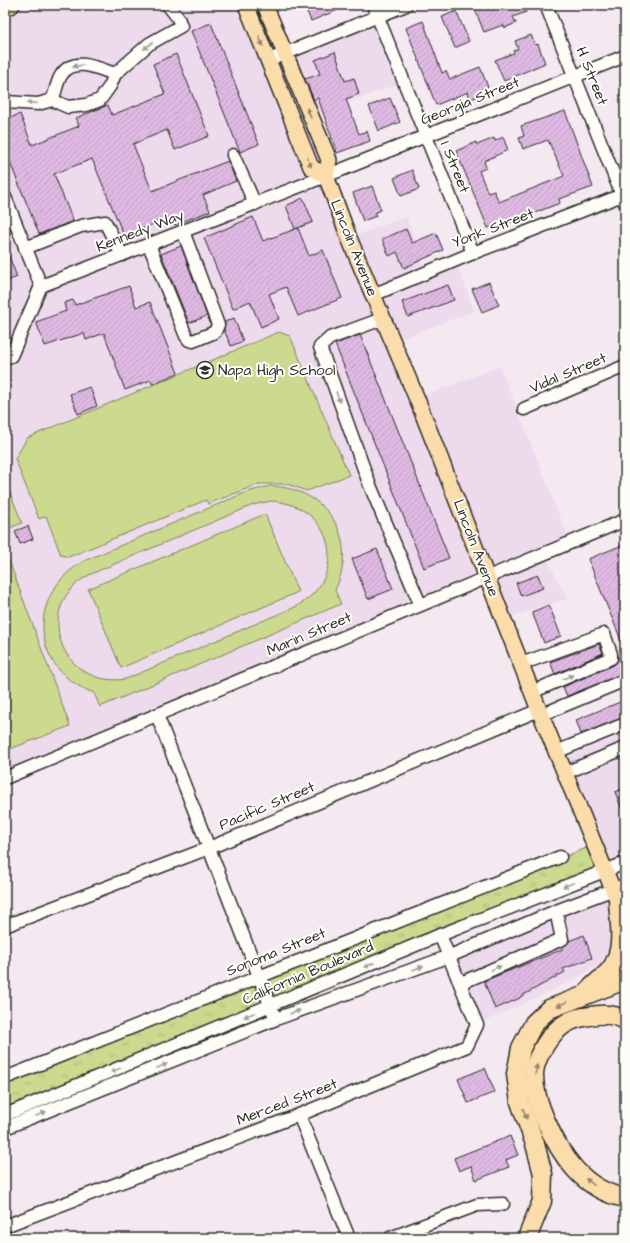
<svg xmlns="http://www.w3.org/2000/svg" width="630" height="1243" font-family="'Architects Daughter',sans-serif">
<defs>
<pattern id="grass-tufts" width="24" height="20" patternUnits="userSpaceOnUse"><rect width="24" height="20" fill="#cbda8e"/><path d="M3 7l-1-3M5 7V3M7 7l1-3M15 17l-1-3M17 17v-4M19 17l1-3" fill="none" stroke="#aebb7b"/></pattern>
<pattern id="building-hatch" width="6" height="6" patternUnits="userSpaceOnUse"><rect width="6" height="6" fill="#dfb9e3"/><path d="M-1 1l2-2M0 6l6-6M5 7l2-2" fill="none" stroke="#c09fc3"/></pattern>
</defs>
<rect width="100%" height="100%" fill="#f4e8f1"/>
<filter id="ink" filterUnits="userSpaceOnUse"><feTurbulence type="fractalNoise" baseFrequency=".025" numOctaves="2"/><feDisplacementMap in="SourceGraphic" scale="8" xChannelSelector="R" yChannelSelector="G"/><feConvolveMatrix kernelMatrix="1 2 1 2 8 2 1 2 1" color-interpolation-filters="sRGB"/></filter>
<g filter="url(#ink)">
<g fill="#eedaed">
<polygon points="12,5 246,5 311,167 326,176 349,238 406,217 426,272 456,260 474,311 392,342 417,399 500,366 570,542 544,553 567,599 503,619 487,576 5,778 5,8"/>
<polygon points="377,17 403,82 310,116 285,53"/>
<polygon points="625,734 625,863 604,871 560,760"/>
<polygon points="612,890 617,955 565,984 477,1025 450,956"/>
</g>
<polygon fill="url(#grass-tufts)" stroke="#7b825c" points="594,845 604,871 5,1115 5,1078"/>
<g fill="#cbda8e" stroke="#7b825c" fill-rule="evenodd">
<polygon points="279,332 290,336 349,475 307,491 287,484 259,484 208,504 206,500 69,557 61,555 46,516 39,519 15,459 27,438"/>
<polygon points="5,480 22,523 5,530"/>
<path d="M270 486C327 488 360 538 335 590L341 604 100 707 94 693C29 670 26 592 86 560L247 492ZM271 501C334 504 351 578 295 607L126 679C59 689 31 604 91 574L253 505Z"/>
<polygon points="265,514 298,592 121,668 88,589"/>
<polygon points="5,550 70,726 5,751"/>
</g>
<g fill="url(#building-hatch)" stroke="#2b2b2b">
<polygon points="304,5 350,5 311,21"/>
<polygon points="473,5 523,5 526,12 513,17 516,23 505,28 503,25 484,32"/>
<polygon points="456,11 469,41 455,48 442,17"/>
<polygon points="423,21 442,73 446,71 450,79 480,67 488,87 481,89 483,95 470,99 468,92 436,105 406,28"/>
<polygon points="211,23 259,144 240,152 191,31"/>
<polygon points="531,35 535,45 538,44 545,63 504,81 495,60 514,53 513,51 518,49 515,41"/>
<polygon points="335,52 345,81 354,78 359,94 346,99 359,134 367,131 370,141 337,153 318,98 314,100 305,79 320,74 315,60"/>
<polygon points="176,54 209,136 175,150 167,130 133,144 152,191 228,161 236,181 203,195 210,211 174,225 171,217 124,236 92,159 54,174 73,221 39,234 5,150 5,120 20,114 32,145 79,126 76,118 108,105 112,115 165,94 153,64"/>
<polygon points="390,98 400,122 379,131 369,106"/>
<polygon points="565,111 593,187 559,199 560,203 511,222 510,219 488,228 456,151 476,142 477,145 494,138 495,141 503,137 508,150 484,161 486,168 479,171 488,193 494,191 499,202 564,176 548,140 523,149 519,138 524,136 521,126"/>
<polygon points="412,170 419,189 401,196 394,178"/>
<polygon points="372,186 381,210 375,213 376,216 363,221 353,193"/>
<polygon points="303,198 313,222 295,229 286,206"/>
<polygon points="253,217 263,241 298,228 309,256 323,250 342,298 298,316 286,287 269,294 279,319 261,327 250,301 233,309 204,238"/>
<polygon points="406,229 412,243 436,233 443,250 404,268 397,252 389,256 382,239"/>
<polygon points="5,246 17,277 5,282"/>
<polygon points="181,246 207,316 189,323 161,254"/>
<polygon points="489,282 499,305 482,312 472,289"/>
<polygon points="448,285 454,300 408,317 402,302"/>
<polygon points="129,286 136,307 150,302 178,373 152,384 151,380 125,390 104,333 86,340 84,333 45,346 36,322 66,311 64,303 73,300 75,305"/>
<polygon points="234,318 243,341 231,346 224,330 225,322"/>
<polygon points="360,335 449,558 424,568 335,344"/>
<polygon points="90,387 97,406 78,414 70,394"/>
<polygon points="28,526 33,539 20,544 15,531"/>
<polygon points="625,544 625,650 588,559"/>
<polygon points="377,549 393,589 368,599 352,559"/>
<polygon points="538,575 543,588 521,596 516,583"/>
<polygon points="549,605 561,636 544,643 532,612"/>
<polygon points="599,644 603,653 555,674 550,662"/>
<polygon points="625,656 625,673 567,696 563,687 614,665 618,659"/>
<polygon points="625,700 625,717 581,734 576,720"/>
<polygon points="625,788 625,816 615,792"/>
<polygon points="584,935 592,958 563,969 565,972 520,997 520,998 495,1009 484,981 563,949 562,947 569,941"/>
<polygon points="485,1068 495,1092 468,1103 458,1079"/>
<polygon points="510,1136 518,1155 506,1160 509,1167 476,1180 471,1166 459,1171 454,1158"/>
</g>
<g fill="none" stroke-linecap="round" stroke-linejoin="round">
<g stroke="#2b2b2b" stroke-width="15">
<g id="minor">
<polyline points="373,5 473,253"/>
<polyline points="546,5 625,203"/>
<polyline points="269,60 406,5"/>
<path d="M52 100C56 92 57 80 62 74 75 56 99 69 115 74"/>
<polyline points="5,102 38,104 52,100 68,107 86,105 100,100 110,86 115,74 149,44 181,26 178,18 168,5"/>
<polyline points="233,155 255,204"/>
<polyline points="5,197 41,286"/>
<polyline points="149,245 186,336 189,340 193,341 215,332 218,325 183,231"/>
<polyline points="25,248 81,226 105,222 122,255"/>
<polyline points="373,295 473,253 625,194"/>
<polyline points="382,319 330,338 320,347 369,483 420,604"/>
<polyline points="5,358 11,356 41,286 326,176 625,56"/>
<polyline points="524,409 625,366"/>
<polyline points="521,664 604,634 611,654 611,658 532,692"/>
<polyline points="157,715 273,1012"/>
<polyline points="541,715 625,680"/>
<polyline points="556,752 625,724"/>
<polyline points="565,773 625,748"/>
<polyline points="5,778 625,520"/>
<polyline points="5,926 209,848 539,710"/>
<polyline points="461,983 562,939 556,911"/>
<polyline points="5,1078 560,857"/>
<polyline points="5,1115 440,935 625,863"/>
<polyline points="299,1115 349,1238"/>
<polyline points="5,1128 276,1019 450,956 556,911 625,885"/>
<polyline points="5,1226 299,1115 467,1046 477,1025 440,935"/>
<polyline points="390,1238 477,1205 503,1204"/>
</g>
</g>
<g stroke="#2b2b2b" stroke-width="18">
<g id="major">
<polyline points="246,5 311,167 326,176"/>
<polyline points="265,5 329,160 326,176 349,238 417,399 541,715 623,914"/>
<polyline points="5,8 12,5"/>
</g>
</g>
<g stroke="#2b2b2b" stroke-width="21">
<g id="highway">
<path d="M587 992C594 984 603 978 610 970 625 951 620 925 618 903"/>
<path d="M625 1020C613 1013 597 1014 584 1017 569 1019 558 1027 549 1039 542 1049 534 1062 534 1075 534 1091 539 1104 545 1119 560 1155 583 1190 625 1198"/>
<polyline points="527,1238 542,1201 543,1174 535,1144 520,1102 516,1074 521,1048 534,1023 549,1009 625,980"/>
</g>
</g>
<use href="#minor" stroke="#fdfcf7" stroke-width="12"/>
<use href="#major" stroke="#fbddab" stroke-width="15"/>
<use href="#highway" stroke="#fbddab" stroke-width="18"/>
</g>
<defs><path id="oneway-solid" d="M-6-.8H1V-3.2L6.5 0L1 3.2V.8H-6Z"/></defs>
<g fill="#93846b">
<use href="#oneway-solid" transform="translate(261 41) rotate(68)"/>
<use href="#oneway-solid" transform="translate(309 113) rotate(-112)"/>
<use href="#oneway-solid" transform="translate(309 162) rotate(64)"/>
<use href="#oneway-solid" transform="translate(562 1004) rotate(157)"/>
<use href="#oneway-solid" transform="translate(536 1070) rotate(-80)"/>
<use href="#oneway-solid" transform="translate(525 1114) rotate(70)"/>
<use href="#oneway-solid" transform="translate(590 1182) rotate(-143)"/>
</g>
<g fill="#9e9e9b">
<use href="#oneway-solid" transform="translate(148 46) rotate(141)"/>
<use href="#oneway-solid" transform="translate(78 66) rotate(169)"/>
<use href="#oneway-solid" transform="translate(32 103) rotate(-177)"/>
<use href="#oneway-solid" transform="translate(338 397) rotate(70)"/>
<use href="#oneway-solid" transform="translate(568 677) rotate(-23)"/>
<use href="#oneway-solid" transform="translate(568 885) rotate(158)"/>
<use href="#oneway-solid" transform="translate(369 965) rotate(157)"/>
<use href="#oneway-solid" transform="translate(418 968) rotate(-19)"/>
<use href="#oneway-solid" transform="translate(496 968) rotate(-23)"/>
<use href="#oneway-solid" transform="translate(295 1012) rotate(-20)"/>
<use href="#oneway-solid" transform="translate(249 1015) rotate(158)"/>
<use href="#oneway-solid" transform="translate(162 1066) rotate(-22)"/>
<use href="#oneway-solid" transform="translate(116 1070) rotate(158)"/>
<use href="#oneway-solid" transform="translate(41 1114) rotate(-22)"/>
</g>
</g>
<defs>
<g id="school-ring" transform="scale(0.9)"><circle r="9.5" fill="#fdfcf7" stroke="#2b2b2b" stroke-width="1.5"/><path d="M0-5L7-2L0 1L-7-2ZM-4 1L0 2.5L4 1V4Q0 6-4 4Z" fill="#2b2b2b"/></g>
</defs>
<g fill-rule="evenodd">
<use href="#school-ring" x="205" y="370"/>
</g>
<g text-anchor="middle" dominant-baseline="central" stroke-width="4" stroke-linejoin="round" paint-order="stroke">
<g font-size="15" fill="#2b2b2b" stroke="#fdfcf7">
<text transform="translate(592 76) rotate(68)">H Street</text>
<text transform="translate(470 101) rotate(-22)">Georgia Street</text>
<text transform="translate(455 167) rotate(68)">I Street</text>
<text transform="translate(493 228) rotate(-21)">York Street</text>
<text transform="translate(140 231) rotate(-21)">Kennedy Way</text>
<text transform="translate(354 248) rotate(68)">Lincoln Avenue</text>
<text transform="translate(568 373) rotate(-23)">Vidal Street</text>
<text transform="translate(476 548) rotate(69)">Lincoln Avenue</text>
<text transform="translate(309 634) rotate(-23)">Marin Street</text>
<text transform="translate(267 806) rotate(-23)">Pacific Street</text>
<text transform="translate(276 952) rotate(-22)">Sonoma Street</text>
<text transform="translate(308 973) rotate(-23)">California Boulevard</text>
<text transform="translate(287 1102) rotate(-21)">Merced Street</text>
</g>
<g font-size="15" fill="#2b2b2b" stroke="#fdfcf7" text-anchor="start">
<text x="218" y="370">Napa High School</text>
</g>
</g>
<rect width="630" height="1243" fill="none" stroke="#fdfcf7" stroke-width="20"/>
<rect x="10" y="10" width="610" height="1223" fill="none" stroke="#2b2b2b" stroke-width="1.5" filter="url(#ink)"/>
</svg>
